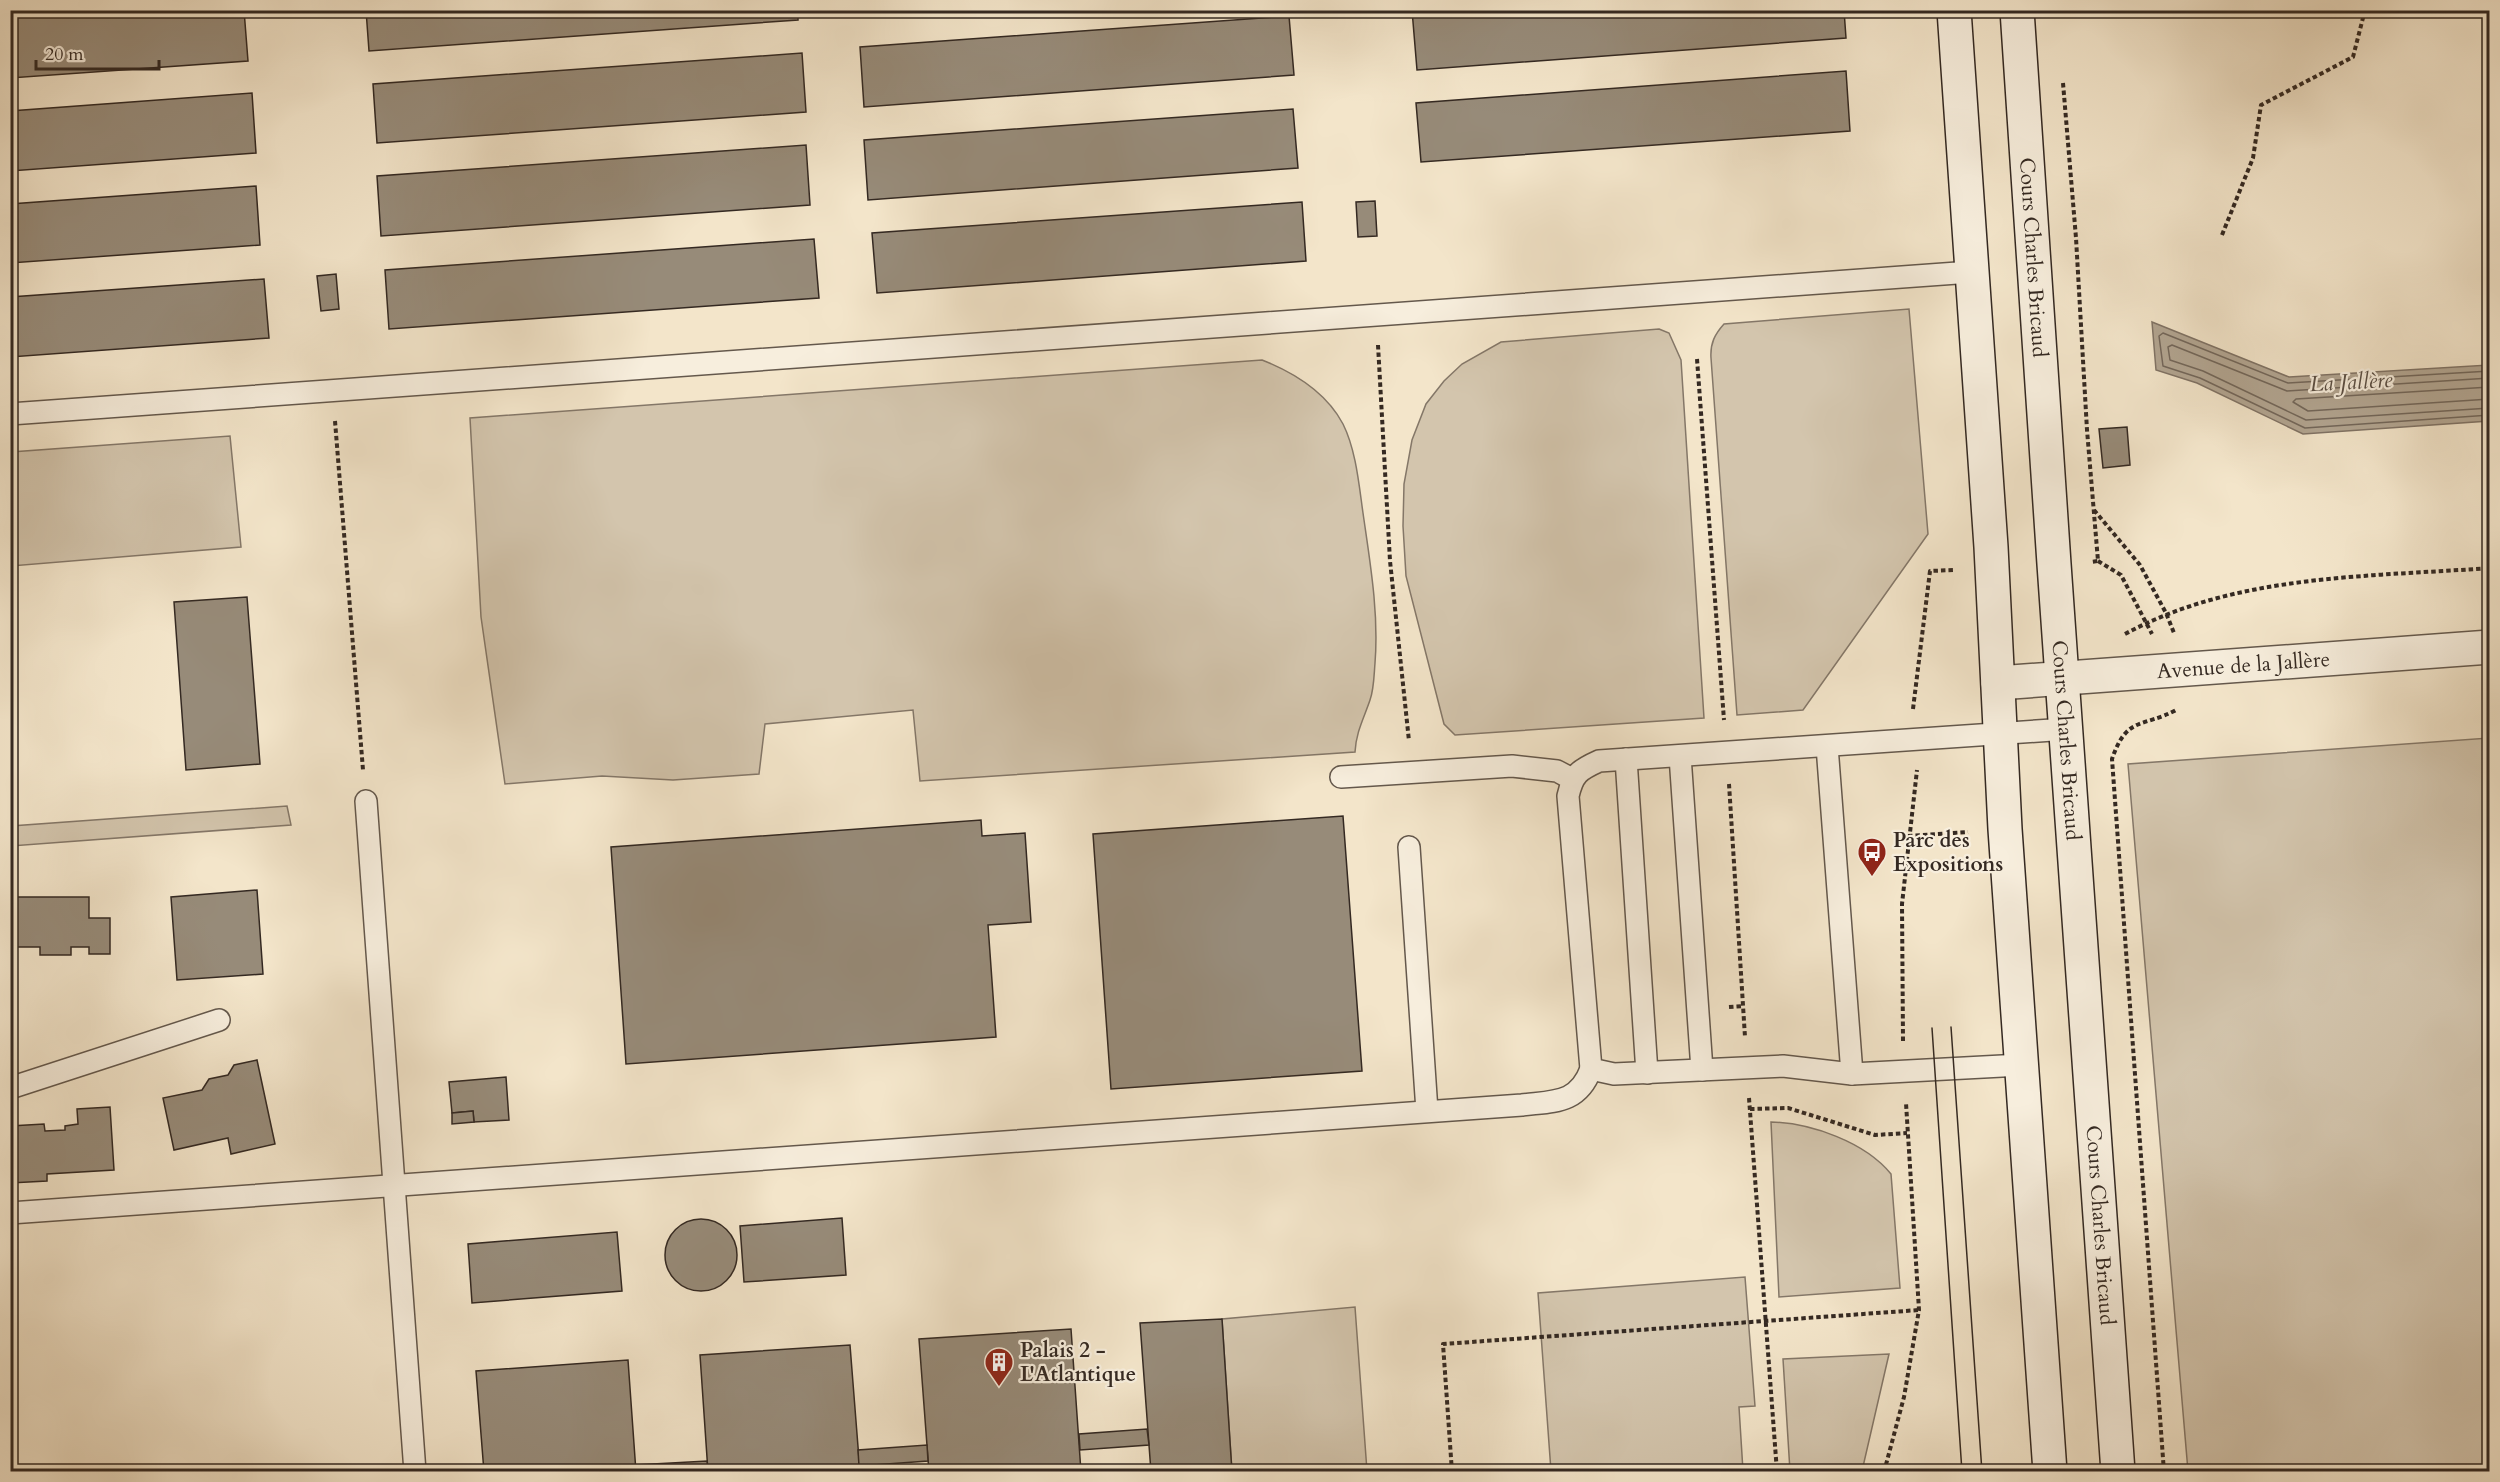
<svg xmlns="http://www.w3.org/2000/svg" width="2500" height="1482" font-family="Cardo,serif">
<rect width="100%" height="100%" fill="#f3e5ca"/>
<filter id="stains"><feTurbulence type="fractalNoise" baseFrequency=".00333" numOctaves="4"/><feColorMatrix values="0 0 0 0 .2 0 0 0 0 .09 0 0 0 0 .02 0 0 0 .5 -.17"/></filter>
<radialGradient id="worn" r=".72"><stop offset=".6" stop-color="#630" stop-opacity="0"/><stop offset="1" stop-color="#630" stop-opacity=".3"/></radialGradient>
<g fill="#d3c5ad" stroke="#847768" stroke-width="1.5">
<path d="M1909 309 1928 534 1803 710 1737 715 1711 358C1710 343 1715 334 1724 324Z"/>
<polygon points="1659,329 1669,333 1681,360 1704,718 1455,735 1444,724 1406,576 1403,526 1404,484 1412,440 1426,404 1444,381 1462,364 1501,342"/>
<path d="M1262 360C1295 373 1326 392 1343 424 1356 450 1359 485 1363 513 1370 562 1379 613 1375 663 1374 675 1374 689 1370 700 1364 718 1356 732 1355 752L920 781 913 710 765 724 759 774 673 780 602 776 505 784 481 617 470 418Z"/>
<polygon points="230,436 241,547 11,566 11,452"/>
<polygon points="2489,738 2489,1471 2188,1471 2128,764"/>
<polygon points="287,806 291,825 11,846 11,826"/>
<path d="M1771 1122C1811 1123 1865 1142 1891 1174L1900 1288 1779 1297Z"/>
<polygon points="1745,1277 1755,1406 1739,1407 1743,1471 1551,1471 1538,1293"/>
<polygon points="1355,1307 1367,1471 1232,1471 1222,1319"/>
<polygon points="1889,1354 1862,1471 1790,1471 1783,1359"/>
</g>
<polygon fill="#b2a591" stroke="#807365" stroke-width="1.5" points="2152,322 2289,377 2489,365 2489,421 2303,434 2197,383 2156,370"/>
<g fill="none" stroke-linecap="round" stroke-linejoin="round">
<g stroke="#73675a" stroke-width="1.5">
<polyline points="2490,371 2288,383 2163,333 2159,336 2163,366 2200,378 2305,428 2490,415"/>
<polyline points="2490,378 2287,391 2172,345 2168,347 2170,360 2203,371 2306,420 2490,408"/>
<polyline points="2490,387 2296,399 2293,402 2308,411 2490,399"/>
</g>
</g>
<g fill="#978b79" stroke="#342922" stroke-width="1.5">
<polygon points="115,10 244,10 248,61 10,78 10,18"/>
<polygon points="366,10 798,10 798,20 369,51"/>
<polygon points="856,10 917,10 857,15"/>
<polygon points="1412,10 1844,10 1846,38 1417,70"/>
<polygon points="1289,16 1294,75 864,107 860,47"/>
<polygon points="802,53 806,112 377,143 373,84"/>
<polygon points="1846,71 1850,131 1421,162 1416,103"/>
<polygon points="252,93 256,153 10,171 10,111"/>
<polygon points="1293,109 1298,168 868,200 864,140"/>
<polygon points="806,145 810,205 381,236 377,176"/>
<polygon points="256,186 260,245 10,263 10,204"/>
<polygon points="1375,201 1377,236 1358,237 1356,202"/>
<polygon points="1302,202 1306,261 877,293 872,233"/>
<polygon points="814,239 819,298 389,329 385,270"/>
<polygon points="336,274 339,309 321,311 317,276"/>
<polygon points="264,279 269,338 10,357 10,297"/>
<polygon points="2127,427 2130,465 2103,468 2099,429"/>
<polygon points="247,597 260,764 186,770 174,602"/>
<polygon points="1343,816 1362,1071 1111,1089 1093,834"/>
<polygon points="981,820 982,836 1025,833 1031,922 988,925 996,1037 626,1064 611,847"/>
<polygon points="257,890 263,974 177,980 171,897"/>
<polygon points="12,897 89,897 89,918 110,918 110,954 89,954 89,947 71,947 71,955 40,955 40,947 12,947"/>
<polygon points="257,1060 275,1144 231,1154 228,1138 174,1150 163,1098 202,1090 209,1079 228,1075 234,1065"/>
<polygon points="506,1077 509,1120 474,1122 473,1111 452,1113 449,1082"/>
<polygon points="110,1107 114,1170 47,1174 47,1181 10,1183 10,1126 44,1124 45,1131 65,1130 65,1126 78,1124 77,1109"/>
<polygon points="473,1111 474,1122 452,1124 452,1113"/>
<polygon points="842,1218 846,1275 744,1282 740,1226"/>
<circle cx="701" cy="1255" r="36"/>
<polygon points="617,1232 622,1291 472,1303 468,1244"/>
<polygon points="1222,1319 1232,1472 1151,1472 1140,1323"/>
<polygon points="1071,1329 1081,1472 929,1472 919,1339"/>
<polygon points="850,1345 860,1472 708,1472 700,1355"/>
<polygon points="628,1360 636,1472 484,1472 476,1371"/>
<polygon points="1147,1429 1149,1445 1080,1450 1079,1434"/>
<polygon points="927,1445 928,1461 859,1466 858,1450"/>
<polygon points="707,1461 708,1472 636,1472 635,1465"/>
</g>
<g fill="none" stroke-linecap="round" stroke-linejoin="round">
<g stroke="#64584c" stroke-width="24">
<g id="lane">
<polyline points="10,414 1971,272"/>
<polyline points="1827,746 1852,1074"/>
<polyline points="1680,756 1702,1070"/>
<polyline points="1626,759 1647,1073"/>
<polyline points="1341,777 1512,766 1557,771 1572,779"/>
<polyline points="366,801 415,1472"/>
<polyline points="1409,847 1427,1111"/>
<path d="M2021 1065 1852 1074 1783 1066 1614 1074 1591 1069 1568 796C1573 774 1579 770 1599 761L2067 729"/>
<polyline points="10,1088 219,1020"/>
<path d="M10 1213 1522 1105C1554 1101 1578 1104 1591 1069"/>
</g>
</g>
<g stroke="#64584c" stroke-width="36">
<g id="street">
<path id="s1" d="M1998 683 2490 647"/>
</g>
</g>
<g stroke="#342922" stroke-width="36">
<g id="secondary">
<polyline points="1954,10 1991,547 2005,829 2050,1472"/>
<path id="s2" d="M2017 10 2054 564 2118 1472"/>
</g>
</g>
<g stroke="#342922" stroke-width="4" stroke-dasharray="4.5 3" stroke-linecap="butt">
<polyline points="2063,83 2076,238 2087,430 2098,561 2090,562"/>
<polyline points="2222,235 2253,158 2261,105 2353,57 2365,10"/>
<polyline points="1378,345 1390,561 1409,741"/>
<polyline points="1697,359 1724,720"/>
<polyline points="335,421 363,770"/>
<polyline points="2094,510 2140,565 2166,613 2174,633"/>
<polyline points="2098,561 2121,575 2152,634"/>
<path d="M2125 634C2236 574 2367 577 2490 568"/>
<polyline points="1913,709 1930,571 1954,570"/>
<polyline points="1729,784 1745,1037"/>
<polyline points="1908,836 1968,832"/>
<polyline points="1729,1007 1743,1006"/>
<polyline points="1903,1041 1902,904 1917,770"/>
<polyline points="1749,1098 1777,1472"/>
<polyline points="1750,1109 1788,1108 1875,1135 1907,1133"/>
<polyline points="1452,1472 1443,1344 1919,1310"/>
<polyline points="1884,1472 1904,1397 1919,1310 1906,1103"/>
<path d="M2164 1472 2112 759C2127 715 2143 728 2176 710"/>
</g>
<use href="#lane" stroke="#f7eedd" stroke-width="21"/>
<use href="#street" stroke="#f7eedd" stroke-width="33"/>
<use href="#secondary" stroke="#f7eedd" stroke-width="33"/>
<g stroke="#342922" stroke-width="1.5">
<polyline points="1951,1027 1982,1472"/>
<polyline points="1932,1028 1962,1472"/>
</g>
</g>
<defs>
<g id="bus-pin" transform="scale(1.5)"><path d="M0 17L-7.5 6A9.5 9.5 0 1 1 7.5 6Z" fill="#8f2418" stroke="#f7eedd"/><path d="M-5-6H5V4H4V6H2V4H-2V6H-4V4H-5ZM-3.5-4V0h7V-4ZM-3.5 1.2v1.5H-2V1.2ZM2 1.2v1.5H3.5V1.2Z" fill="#fff"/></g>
<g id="building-pin" transform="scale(1.5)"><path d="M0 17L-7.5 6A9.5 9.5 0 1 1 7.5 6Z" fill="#8f2418" stroke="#f7eedd"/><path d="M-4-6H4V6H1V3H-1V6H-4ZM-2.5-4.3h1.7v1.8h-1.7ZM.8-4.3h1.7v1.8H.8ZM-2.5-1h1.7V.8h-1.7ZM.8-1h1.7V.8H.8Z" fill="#fff"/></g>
</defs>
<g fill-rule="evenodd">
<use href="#bus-pin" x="1872" y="852"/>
<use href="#building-pin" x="999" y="1362"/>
</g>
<g text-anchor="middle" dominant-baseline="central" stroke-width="4.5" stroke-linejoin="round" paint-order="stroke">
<g font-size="21" fill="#342922" stroke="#f7eedd">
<text stroke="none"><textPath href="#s2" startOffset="248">Cours Charles Bricaud</textPath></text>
<text stroke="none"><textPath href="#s1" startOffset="246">Avenue de la Jallère</textPath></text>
<text stroke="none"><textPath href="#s2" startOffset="732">Cours Charles Bricaud</textPath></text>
<text stroke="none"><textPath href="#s2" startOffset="1218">Cours Charles Bricaud</textPath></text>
</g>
<g font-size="21" font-weight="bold" fill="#342922" stroke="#f7eedd" text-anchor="start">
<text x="1893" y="840">Parc des<tspan x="1893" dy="24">Expositions</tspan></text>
<text x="1020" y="1350">Palais 2 -<tspan x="1020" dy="24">L'Atlantique</tspan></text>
</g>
<g font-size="22" font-style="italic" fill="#5a4e43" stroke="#f7eedd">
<text transform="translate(2351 382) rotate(-3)">La Jallère</text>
</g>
</g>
<rect width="2500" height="1482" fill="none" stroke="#f3e5ca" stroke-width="36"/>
<rect x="12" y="12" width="2476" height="1458" fill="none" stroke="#342922" stroke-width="3"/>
<rect x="18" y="18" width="2464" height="1446" fill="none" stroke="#342922" stroke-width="1.5"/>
<path d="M36 60v9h123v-9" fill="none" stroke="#342922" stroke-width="3"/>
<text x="45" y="60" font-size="18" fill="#342922" stroke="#f7eedd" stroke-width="4.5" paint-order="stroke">20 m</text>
<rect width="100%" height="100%" filter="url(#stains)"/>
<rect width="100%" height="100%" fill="url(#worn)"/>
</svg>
